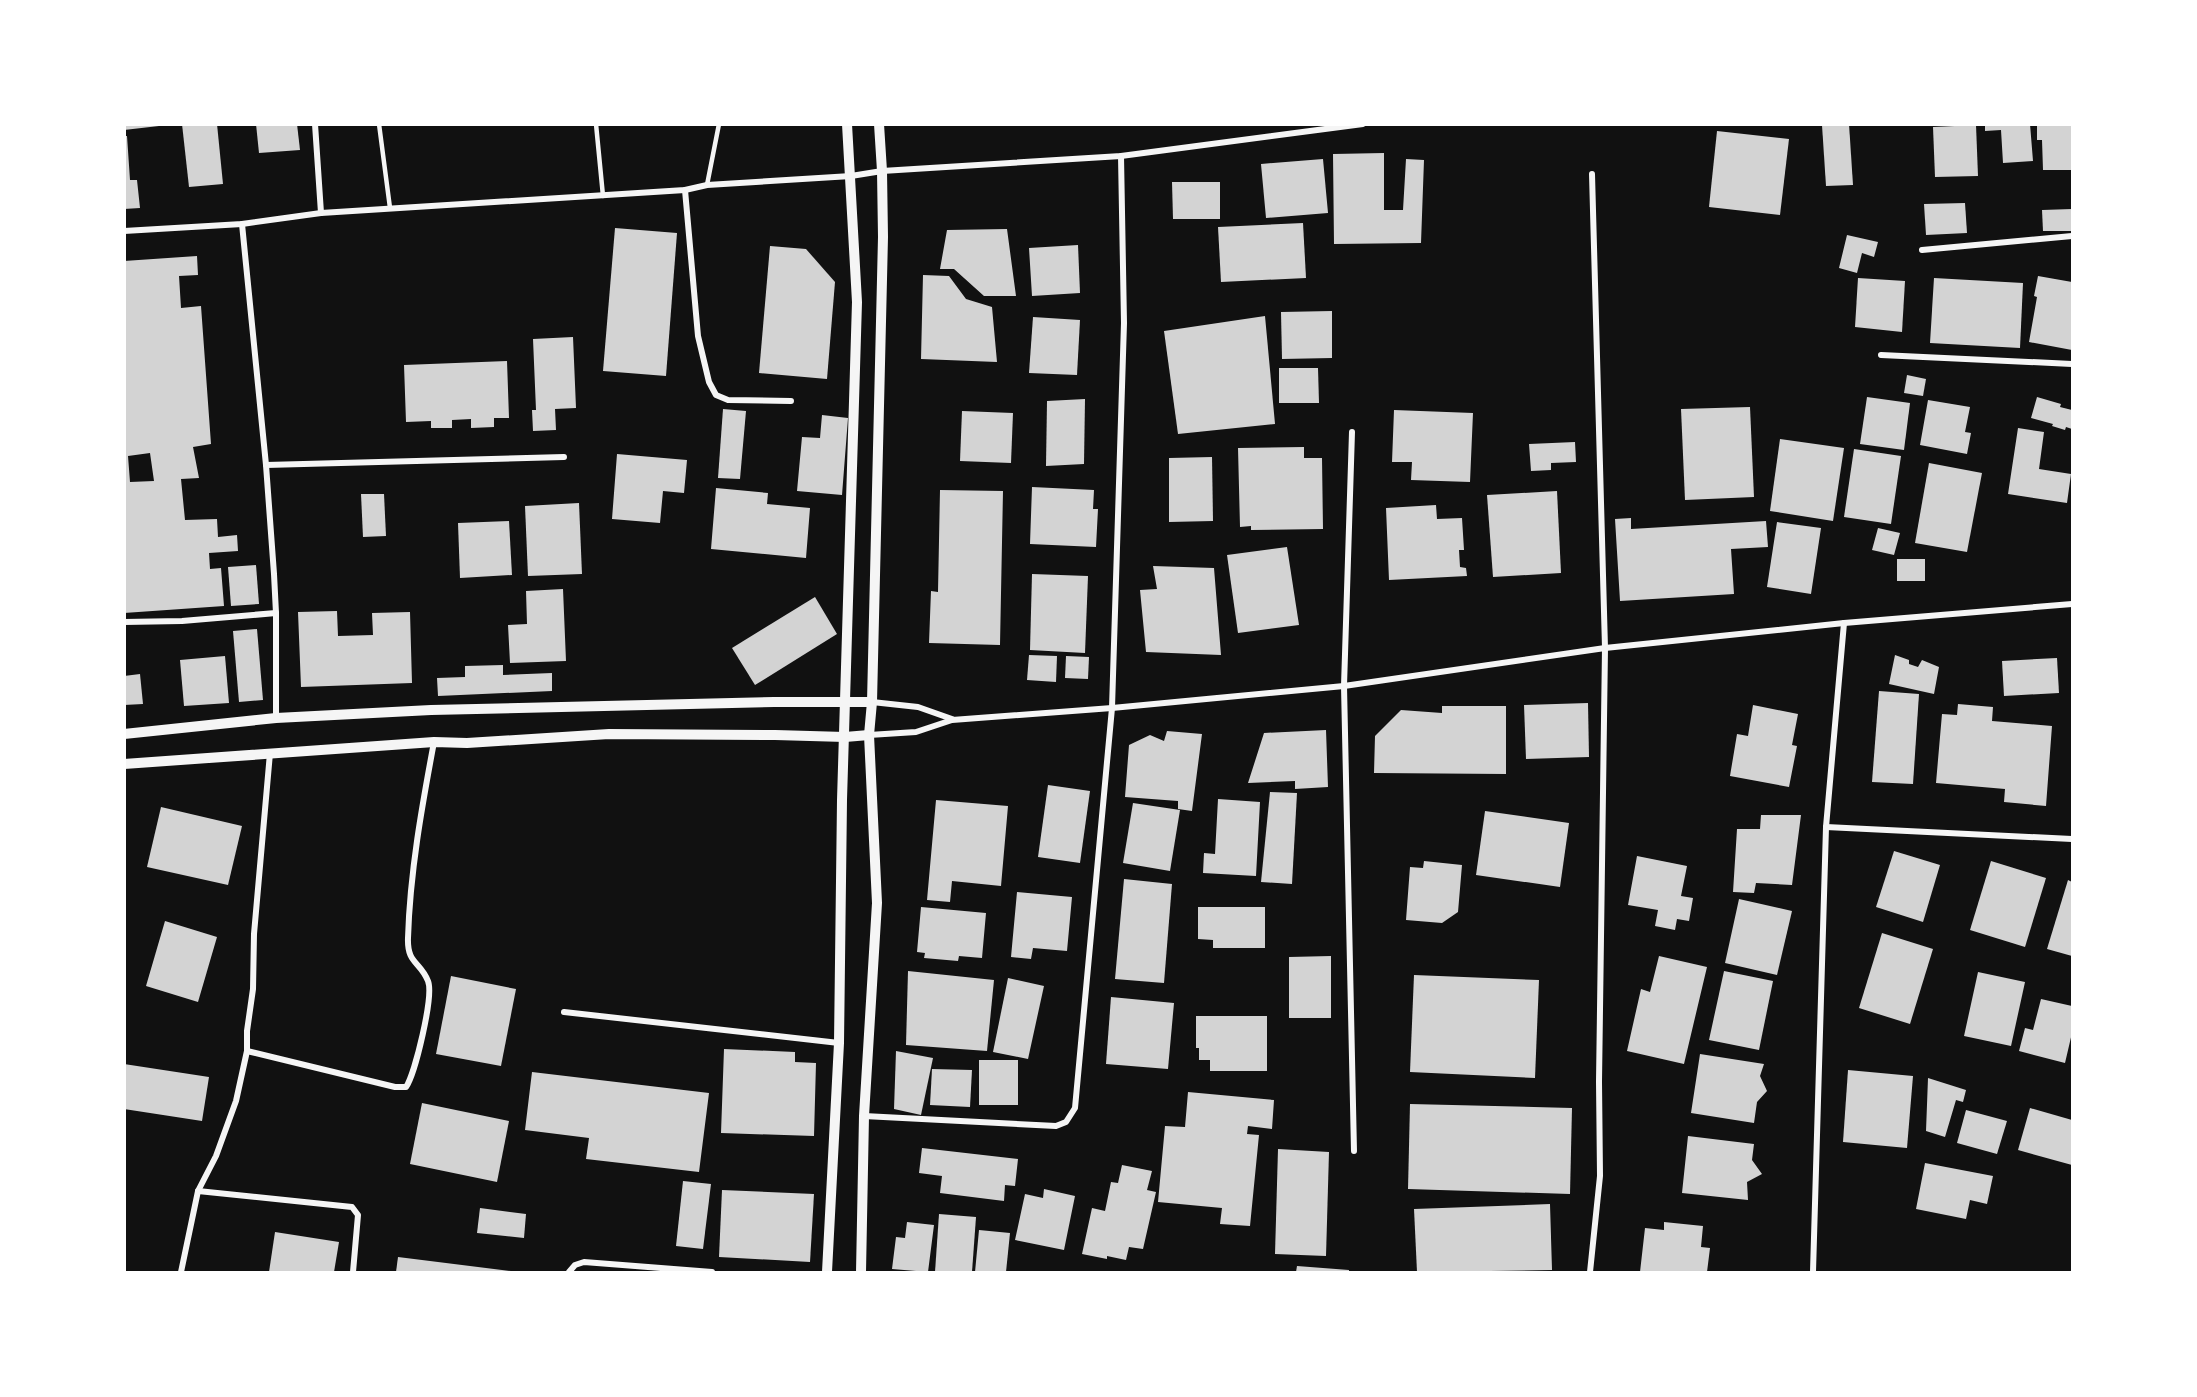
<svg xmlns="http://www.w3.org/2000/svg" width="2197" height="1397" font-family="'DejaVu Sans',sans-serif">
<rect width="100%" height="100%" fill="#111"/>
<g fill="#d3d3d3" fill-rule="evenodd">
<polygon points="124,124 159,124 159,126 124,130"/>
<polygon points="182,124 217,124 223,184 189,187"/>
<polygon points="256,124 297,124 300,150 259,153"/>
<polygon points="1849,124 1853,185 1826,186 1822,125"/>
<polygon points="1985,124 2030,124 2033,161 2003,163 2001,130 1985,131"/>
<polygon points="2037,124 2072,124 2072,170 2043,170 2042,140 2037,140"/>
<polygon points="1976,125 1978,176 1935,177 1933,127"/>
<polygon points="1717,131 1789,139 1780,215 1709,207"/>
<polygon points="124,136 127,136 130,180 137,180 140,208 124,209"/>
<polygon points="1384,153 1384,210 1403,210 1406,159 1424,160 1421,243 1334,244 1333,154"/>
<polygon points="1323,159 1328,213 1266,218 1261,164"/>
<polygon points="1172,182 1220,182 1220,219 1173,219"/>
<polygon points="1965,203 1967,233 1926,235 1924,204"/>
<polygon points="2072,209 2072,231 2043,231 2042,210"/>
<polygon points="1303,223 1306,278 1221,282 1218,227"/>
<polygon points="615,228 677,233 666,376 603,371"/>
<polygon points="1007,229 1016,296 984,296 954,269 940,269 947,230"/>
<polygon points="1847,235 1878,242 1874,257 1862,253 1857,273 1839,268"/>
<polygon points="1078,245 1080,293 1032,296 1029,248"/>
<polygon points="770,246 806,249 835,282 827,379 759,373"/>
<path d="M197 256 198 275 179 276 181 308 201 306 211 444 193 447 199 478 181 479 185 520 217 519 218 537 237 535 238 551 209 553 210 569 221 568 224 606 124 613V261ZM150 453 154 481 130 482 128 456Z"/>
<polygon points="923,275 949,276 966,299 992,307 997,362 921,359"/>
<polygon points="2038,276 2072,282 2072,350 2029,342 2037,297 2034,296"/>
<polygon points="1858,278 1905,281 1902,332 1855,327"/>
<polygon points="1934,278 2023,283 2020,348 1930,343"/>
<polygon points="1332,311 1332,358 1282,359 1281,312"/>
<polygon points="1265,316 1275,424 1178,434 1164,331"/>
<polygon points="1033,317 1080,320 1077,375 1029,373"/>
<polygon points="573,337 576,408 555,409 556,430 533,431 532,410 536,410 533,339"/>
<polygon points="507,361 509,418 494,418 494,427 471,428 471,419 452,420 452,428 431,428 431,421 406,422 404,365"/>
<polygon points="1279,368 1318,368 1319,403 1279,403"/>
<polygon points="1907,375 1926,379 1923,396 1904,393"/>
<polygon points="1867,397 1910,403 1904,450 1860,444"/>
<polygon points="2037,397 2061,404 2060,407 2072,410 2072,429 2066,427 2065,430 2052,426 2053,424 2031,418"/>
<polygon points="1085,399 1084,464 1046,466 1047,401"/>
<polygon points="1928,400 1970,407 1965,432 1971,433 1967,454 1920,445"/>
<polygon points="1750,407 1754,497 1685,500 1681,409"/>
<polygon points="723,409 746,411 740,479 718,478"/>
<polygon points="1394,410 1473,413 1470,482 1411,480 1412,462 1392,462"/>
<polygon points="962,411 1013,413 1011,463 960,461"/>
<polygon points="822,415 848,418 842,495 797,491 802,437 820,438"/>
<polygon points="2018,428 2044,432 2039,469 2071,474 2067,503 2008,494"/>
<polygon points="1780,439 1844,448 1833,521 1770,511"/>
<polygon points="1575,442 1576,462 1551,463 1551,470 1531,471 1529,444"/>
<polygon points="1304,447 1304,458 1322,458 1323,529 1251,530 1251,526 1240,527 1238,448"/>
<polygon points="1854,449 1901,456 1891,524 1844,517"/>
<polygon points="617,454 687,460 684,493 663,491 660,523 612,519"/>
<polygon points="1212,457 1213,521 1169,522 1169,458"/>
<polygon points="1929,463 1982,473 1967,552 1915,543"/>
<polygon points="1032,487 1094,490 1093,509 1098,509 1096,547 1030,544"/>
<polygon points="716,488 768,493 767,504 810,508 806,558 711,549"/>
<polygon points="940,490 1003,491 1000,645 929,643 931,591 938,592"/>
<polygon points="1557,491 1561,573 1493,577 1487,495"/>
<polygon points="361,494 384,494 386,536 363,537"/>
<polygon points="579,503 582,574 528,576 525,506"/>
<polygon points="1436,505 1437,519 1462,518 1464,550 1459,550 1460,567 1466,568 1467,576 1389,580 1386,508"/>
<polygon points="1631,518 1631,529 1766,521 1768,547 1731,549 1734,594 1620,601 1615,519"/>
<polygon points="509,521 512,575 460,578 458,523"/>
<polygon points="1777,522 1821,528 1811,594 1767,587"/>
<polygon points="1878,528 1900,533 1894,555 1872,550"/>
<polygon points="1287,547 1299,625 1238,633 1227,555"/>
<rect x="1897" y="559" width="28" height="22"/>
<polygon points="256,565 259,604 231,606 228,567"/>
<polygon points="1153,566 1214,568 1221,655 1146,652 1140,590 1157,589"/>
<polygon points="1032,574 1088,576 1085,653 1030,650"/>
<polygon points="563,589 566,661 510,663 508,625 527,624 526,591"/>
<polygon points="815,597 837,634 755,685 732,648"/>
<polygon points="337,611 338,636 373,635 372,613 410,612 412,683 301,687 298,612"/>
<polygon points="257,629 263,700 239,702 233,631"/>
<polygon points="1029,655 1057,656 1056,682 1027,680"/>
<polygon points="1895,655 1909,660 1909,664 1918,667 1922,660 1939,667 1934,694 1889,684"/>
<polygon points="225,656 229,703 184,706 180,660"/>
<polygon points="1066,656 1089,657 1088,679 1065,678"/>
<polygon points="2057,658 2059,693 2004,696 2002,661"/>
<polygon points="503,665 503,675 552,673 552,691 438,696 437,678 465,677 465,666"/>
<polygon points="140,674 143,704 124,705 124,676"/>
<polygon points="1879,691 1919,694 1913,784 1872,782"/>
<polygon points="1588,703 1589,757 1526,759 1524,705"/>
<polygon points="1958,704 1993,707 1992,721 2052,726 2046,806 2004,802 2005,789 1936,783 1942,714 1957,715"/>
<polygon points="1753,705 1798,714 1792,745 1797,746 1789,787 1730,776 1737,734 1748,736"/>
<polygon points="1442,706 1506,706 1506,774 1374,773 1375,736 1401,710 1442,713"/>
<polygon points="1326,730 1328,787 1295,789 1295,781 1248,783 1264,733"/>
<polygon points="1167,731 1202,734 1192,811 1178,809 1178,801 1125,797 1129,745 1150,735 1164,741"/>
<polygon points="1048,785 1090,791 1080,863 1038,857"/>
<polygon points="1270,792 1297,793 1292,884 1261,882"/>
<polygon points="1218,799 1260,802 1256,876 1203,873 1204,853 1215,854"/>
<polygon points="936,800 1008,806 1001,886 952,881 950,902 927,900"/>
<polygon points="1133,803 1180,810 1170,871 1123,863"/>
<polygon points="161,807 242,826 228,885 147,867"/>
<polygon points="1485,811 1569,823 1560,887 1476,875"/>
<polygon points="1761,815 1801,815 1792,885 1756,883 1754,893 1733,892 1737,829 1760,829"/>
<polygon points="1894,851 1940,865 1923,922 1876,907"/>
<polygon points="1637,856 1687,866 1681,896 1693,898 1689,921 1677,919 1675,930 1655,926 1658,910 1628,905"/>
<polygon points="1424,861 1462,865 1458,912 1442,923 1406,920 1410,867 1423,868"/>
<polygon points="1991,861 2046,878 2025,947 1970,930"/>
<polygon points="1124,879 1172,884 1164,983 1115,979"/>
<polygon points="2068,880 2072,882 2072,956 2047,949"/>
<polygon points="1017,892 1072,897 1067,951 1033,948 1031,959 1011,957"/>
<polygon points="1739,899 1792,911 1777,975 1725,963"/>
<polygon points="921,907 986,913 982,958 959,956 958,961 924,958 925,953 917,952"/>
<polygon points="1198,907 1265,907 1265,948 1213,948 1213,940 1198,939"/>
<polygon points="165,921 217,937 198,1002 146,986"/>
<polygon points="1882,933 1933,949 1910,1024 1859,1008"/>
<polygon points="1331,956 1331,1018 1289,1018 1289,957"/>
<polygon points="1659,956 1707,967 1684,1064 1627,1051 1641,989 1650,992"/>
<polygon points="908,971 994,980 987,1051 906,1045"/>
<polygon points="1724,971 1773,981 1759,1050 1709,1040"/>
<polygon points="1978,972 2025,982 2011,1046 1964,1036"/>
<polygon points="1414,975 1539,980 1535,1078 1410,1072"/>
<polygon points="451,976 516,989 501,1066 436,1054"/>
<polygon points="1008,978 1044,986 1028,1059 993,1052"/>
<polygon points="1111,997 1174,1003 1168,1069 1106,1064"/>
<polygon points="2041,999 2072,1006 2072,1033 2065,1063 2019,1051 2025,1028 2033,1030"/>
<polygon points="1196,1016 1267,1016 1267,1071 1210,1071 1210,1060 1199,1060 1199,1048 1196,1048"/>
<polygon points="724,1049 795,1052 795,1062 816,1063 814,1136 721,1133"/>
<polygon points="896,1051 933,1058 921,1115 894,1109"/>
<polygon points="1700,1054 1764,1064 1760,1076 1767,1091 1757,1102 1754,1123 1691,1113"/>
<rect x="979" y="1060" width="39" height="45"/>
<polygon points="124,1064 209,1077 202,1121 124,1109"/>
<polygon points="932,1069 972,1070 970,1107 930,1105"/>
<polygon points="1848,1070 1913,1076 1907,1148 1843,1142"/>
<polygon points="532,1072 709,1093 699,1172 586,1159 589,1138 525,1130"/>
<polygon points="1928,1078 1966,1090 1963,1102 1956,1100 1945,1137 1926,1131"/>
<polygon points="1188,1092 1274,1100 1272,1129 1248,1126 1247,1134 1259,1135 1250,1226 1220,1224 1222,1208 1158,1202 1165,1126 1185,1127"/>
<polygon points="422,1103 509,1121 497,1182 410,1164"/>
<polygon points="1410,1104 1572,1108 1570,1194 1408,1189"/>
<polygon points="2030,1108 2072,1120 2072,1165 2018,1150"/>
<polygon points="1966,1110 2007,1121 1997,1154 1957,1143"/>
<polygon points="1688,1136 1754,1144 1752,1160 1762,1174 1747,1182 1748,1200 1682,1193"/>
<polygon points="922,1148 1018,1159 1015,1186 1005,1185 1004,1201 940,1193 942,1176 919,1173"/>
<polygon points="1278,1149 1329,1152 1326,1256 1275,1254"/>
<polygon points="1925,1163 1993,1176 1987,1204 1970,1200 1966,1219 1916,1209"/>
<polygon points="1122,1165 1152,1171 1147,1190 1156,1192 1143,1249 1129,1247 1126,1260 1107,1256 1107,1259 1082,1254 1092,1208 1105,1211 1111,1182 1118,1183"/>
<polygon points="683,1181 711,1184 703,1249 676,1246"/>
<polygon points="1044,1189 1075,1196 1064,1250 1015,1240 1025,1194 1043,1198"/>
<polygon points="722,1190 814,1194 810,1262 719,1257"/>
<polygon points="1550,1204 1552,1270 1417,1272 1414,1209"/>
<polygon points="480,1208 526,1214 524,1238 477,1233"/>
<polygon points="939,1214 976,1217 972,1272 935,1272"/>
<polygon points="907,1222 934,1225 928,1272 892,1269 896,1237 905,1238"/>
<polygon points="1664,1222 1703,1226 1701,1247 1710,1248 1707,1272 1640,1272 1645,1228 1664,1230"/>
<polygon points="979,1230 1010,1233 1006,1272 975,1272"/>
<polygon points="275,1232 339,1242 334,1272 269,1272"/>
<polygon points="398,1257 511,1271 511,1272 396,1272"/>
<polygon points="1297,1266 1349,1270 1349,1272 1296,1272"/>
</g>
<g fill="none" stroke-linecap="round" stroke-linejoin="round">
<g stroke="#f5f5f5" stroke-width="4.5">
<polyline points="379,124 390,208"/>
<polyline points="596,124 603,196"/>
<polyline points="707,185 719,124"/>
</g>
<g stroke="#f5f5f5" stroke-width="6">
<polyline points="315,124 321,213"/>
<polyline points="685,190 698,336 709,382 716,395 728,400 791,401"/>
<polyline points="242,224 266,465 274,574 276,613 276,718"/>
<polyline points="124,231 242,224 321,213 685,190 707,185 851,176 882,171 1121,156 1363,124"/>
<polyline points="1922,250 2072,236"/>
<polyline points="1881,355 2072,364"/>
<polyline points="1352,432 1344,686 1354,1151"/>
<polyline points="266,465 564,457"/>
<polyline points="124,622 182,621 276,613"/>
<polyline points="872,702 918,707 952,719"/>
<polyline points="869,735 916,732 952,720 1112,708 1344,686 1605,648 1844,623 2072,604"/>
<polyline points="1826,827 2072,839"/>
<polyline points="564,1012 839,1043"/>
<path d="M247 1051 395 1087H406C415 1074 434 996 428 981 420 961 407 964 408 938 410 872 422 806 434 742"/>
<polyline points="864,1116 1056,1126 1066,1122 1075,1108 1112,708 1124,323 1121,156"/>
<polyline points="198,1191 352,1207 358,1215 353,1272"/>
<polyline points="181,1272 198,1191 216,1156 236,1101 247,1051 247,1031 253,989 254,934 270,753"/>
<polyline points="569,1272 575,1265 584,1262 712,1272"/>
<polyline points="1590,1272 1600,1176 1599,1082 1605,648 1592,174"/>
<polyline points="1813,1272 1826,827 1844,623"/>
</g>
<g stroke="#f5f5f5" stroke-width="10">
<polyline points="124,734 276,718 431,710 774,702 872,702"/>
<polyline points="124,764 434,742 467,743 609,734 775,735 845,737 869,735"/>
<polyline points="827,1272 839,1043 842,800 857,302 847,124"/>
<polyline points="861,1272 864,1116 877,903 869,735 872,702 883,237 882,171 879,124"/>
</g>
</g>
<rect width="2197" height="1397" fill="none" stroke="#ffffff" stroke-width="252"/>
</svg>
